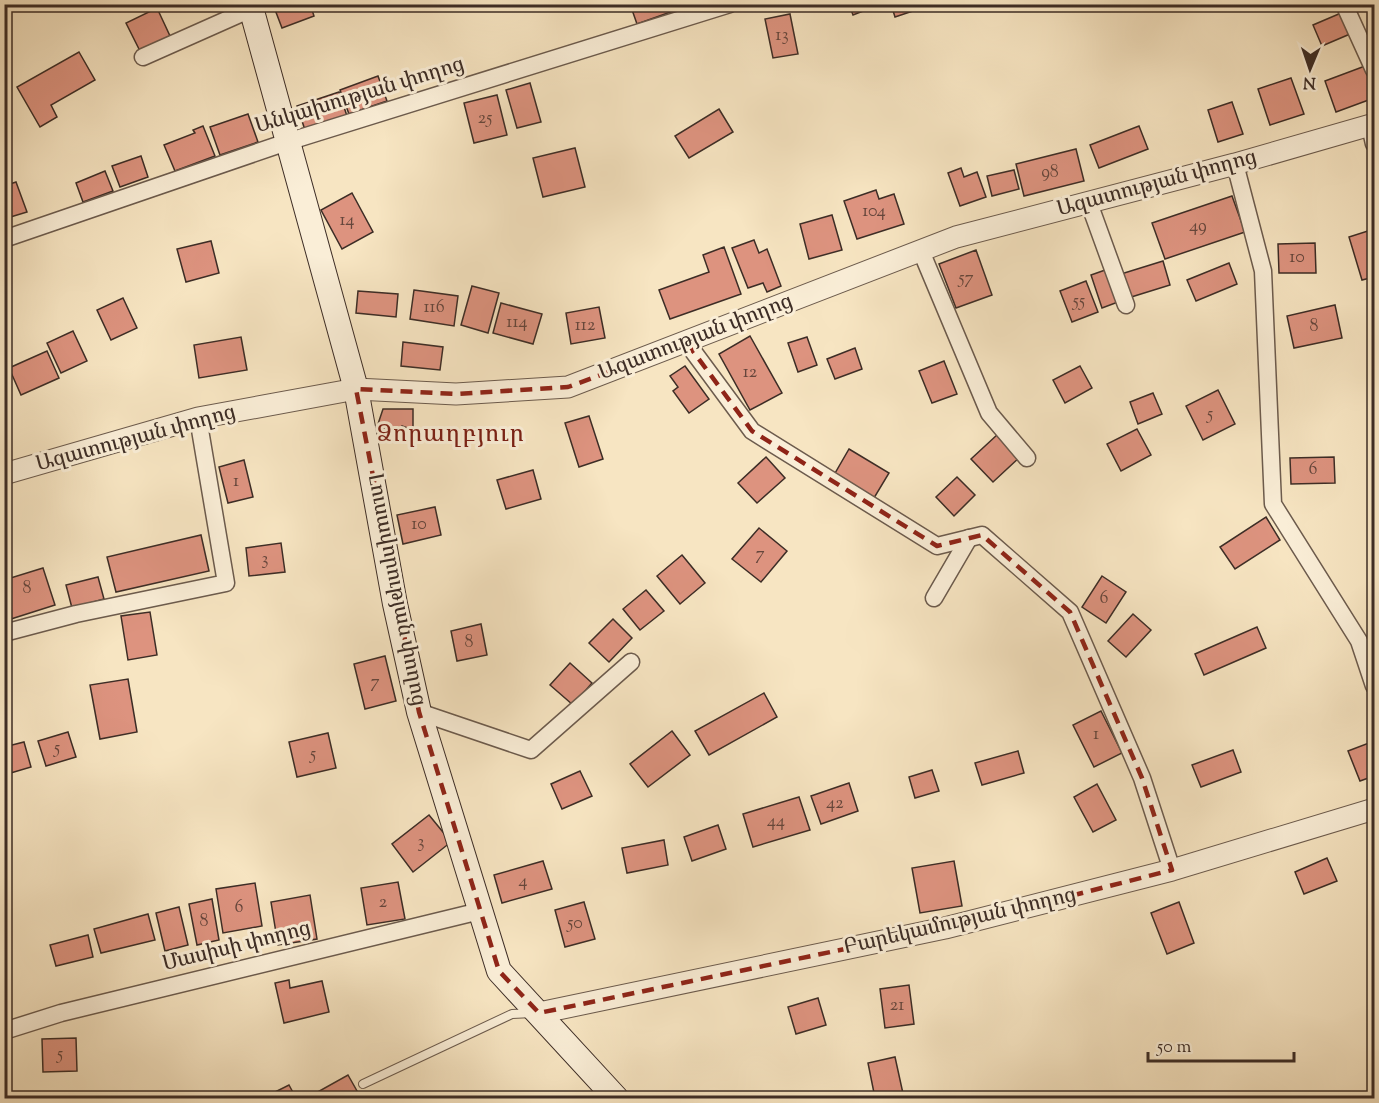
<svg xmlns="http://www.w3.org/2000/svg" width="1379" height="1103" font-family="'Sorts Mill Goudy','Noto Serif Armenian',serif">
<rect width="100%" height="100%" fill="#f7e5c2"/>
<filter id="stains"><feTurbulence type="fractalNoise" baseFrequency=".00333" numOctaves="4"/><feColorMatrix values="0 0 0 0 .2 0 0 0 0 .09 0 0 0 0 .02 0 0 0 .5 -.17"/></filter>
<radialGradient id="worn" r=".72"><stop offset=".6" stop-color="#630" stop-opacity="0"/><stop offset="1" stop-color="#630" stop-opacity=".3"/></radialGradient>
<g fill="#dd937f" stroke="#3d2d26" stroke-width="1.5">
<polygon points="279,4 310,4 314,16 282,28 274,7"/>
<polygon points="630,4 677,4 679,9 637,24"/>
<polygon points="849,4 881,4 853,15"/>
<polygon points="891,4 930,4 931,5 895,17"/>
<polygon points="157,8 170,36 140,51 126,23"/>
<polygon points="1341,13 1350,34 1322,46 1313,25"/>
<polygon points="790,14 798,54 773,58 765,19"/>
<polygon points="79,52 95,80 51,105 57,117 40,127 17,87"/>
<polygon points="1365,66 1374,98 1336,112 1325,81"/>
<polygon points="378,76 387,101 349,114 340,90"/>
<polygon points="1291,78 1304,114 1270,125 1258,89"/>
<polygon points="530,83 541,122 517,128 506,90"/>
<polygon points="339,92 347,116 305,130 297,106"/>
<polygon points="497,95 507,135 474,143 464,103"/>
<polygon points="1232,102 1243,134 1218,142 1208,110"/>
<polygon points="719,109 733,132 689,158 675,136"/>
<polygon points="248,114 258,142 220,155 210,127"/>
<polygon points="203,126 215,156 175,171 164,145 195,133 193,130"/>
<polygon points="1139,126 1148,149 1099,168 1090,145"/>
<polygon points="575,148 585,187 543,197 533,158"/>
<polygon points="1076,149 1084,181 1024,196 1016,164"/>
<polygon points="141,156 148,177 120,187 112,166"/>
<polygon points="961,168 964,177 977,172 986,197 960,206 948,173"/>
<polygon points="1014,170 1019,189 992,196 987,176"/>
<polygon points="105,171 113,191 83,202 76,183"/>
<polygon points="16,182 27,212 4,219 4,186"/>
<polygon points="876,190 879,199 894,194 904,224 857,239 844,201"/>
<polygon points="352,193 373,232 342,249 321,210"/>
<polygon points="1232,196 1245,232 1165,259 1152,223"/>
<polygon points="832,215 842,250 809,259 800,224"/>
<polygon points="1374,229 1374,277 1362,280 1349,237"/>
<polygon points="754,240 759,253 767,249 781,286 767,292 763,283 748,288 732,248"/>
<polygon points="211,241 219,273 186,282 177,249"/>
<polygon points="1315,243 1316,273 1279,273 1278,244"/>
<polygon points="724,247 741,294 670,319 659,290 709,272 703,255"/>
<polygon points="976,250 992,295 956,308 939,264"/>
<polygon points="1163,261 1170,285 1128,298 1121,274"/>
<polygon points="1229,263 1237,284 1196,301 1187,280"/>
<polygon points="1108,269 1118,302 1102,308 1091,275"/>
<polygon points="1086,281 1098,312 1072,322 1060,291"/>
<polygon points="472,286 499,293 488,333 461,325"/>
<polygon points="414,290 458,296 454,326 410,319"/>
<polygon points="358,291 398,294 396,317 356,313"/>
<polygon points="123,298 137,328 111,340 97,310"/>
<polygon points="501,303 542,314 533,344 493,333"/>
<polygon points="1335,305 1342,338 1294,348 1287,316"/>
<polygon points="599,307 605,338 571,344 566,313"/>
<polygon points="73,331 87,361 61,373 47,343"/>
<polygon points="750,336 782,393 750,410 719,354"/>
<polygon points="241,337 247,370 199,378 194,345"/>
<polygon points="807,337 817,365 798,372 788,343"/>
<polygon points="403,342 443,347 440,370 401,366"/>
<polygon points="855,348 862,369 835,379 827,359"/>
<polygon points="47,351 59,378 21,395 9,368"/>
<polygon points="944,361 957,394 932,403 919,371"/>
<polygon points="685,366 709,399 689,413 673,391 678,387 670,376"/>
<polygon points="1080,366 1092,388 1065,403 1053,380"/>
<polygon points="1218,390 1235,424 1203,440 1186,406"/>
<polygon points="1153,393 1162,414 1138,424 1130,402"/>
<polygon points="383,409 413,409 413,430 402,426 399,434 383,428 380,435 375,433"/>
<polygon points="589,416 603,459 579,467 565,423"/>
<polygon points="1137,429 1151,455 1121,471 1107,444"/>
<polygon points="998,434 1020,457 993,482 971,459"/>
<polygon points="849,449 889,473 874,498 834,475"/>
<polygon points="766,457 785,478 757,503 738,483"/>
<polygon points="1334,457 1335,483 1291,484 1290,458"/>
<polygon points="244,460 253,497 228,503 219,467"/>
<polygon points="533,470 541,499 506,509 497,480"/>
<polygon points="957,477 975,495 954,516 936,497"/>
<polygon points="435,507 441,535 403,544 397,515"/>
<polygon points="1266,517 1280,540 1235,569 1220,547"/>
<polygon points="759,528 787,551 761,582 732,559"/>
<polygon points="201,535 209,571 116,592 107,557"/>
<polygon points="281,543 285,572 249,576 246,548"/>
<polygon points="682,555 705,583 680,604 657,576"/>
<polygon points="43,568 55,605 11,619 4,598 4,580"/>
<polygon points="1102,576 1126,592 1106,623 1082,607"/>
<polygon points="98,577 104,599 72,608 66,585"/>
<polygon points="646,590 664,611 640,630 623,609"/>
<polygon points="150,612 157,655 128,660 121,616"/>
<polygon points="1133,614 1151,630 1126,657 1108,641"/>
<polygon points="613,619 632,638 609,662 589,643"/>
<polygon points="481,624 487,655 457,661 451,631"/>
<polygon points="1257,627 1266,648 1204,675 1195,654"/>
<polygon points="385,656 396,701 365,709 354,664"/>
<polygon points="570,663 592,683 573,705 550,685"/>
<polygon points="128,679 137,732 100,739 90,685"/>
<polygon points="764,693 777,717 709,755 695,731"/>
<polygon points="1101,711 1122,753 1094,767 1073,725"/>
<polygon points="672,731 690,755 648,787 630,764"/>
<polygon points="68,732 76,757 46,766 38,741"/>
<polygon points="328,733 336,768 297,777 289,742"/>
<polygon points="1374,741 1374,776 1360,781 1348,751"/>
<polygon points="24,742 31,767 4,775 4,747"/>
<polygon points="1233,750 1241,772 1201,787 1192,765"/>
<polygon points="1018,751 1024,773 982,785 975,763"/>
<polygon points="932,770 939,791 915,798 909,777"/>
<polygon points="580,771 592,796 562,809 551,784"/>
<polygon points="849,783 858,811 821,824 811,796"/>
<polygon points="1097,784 1116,820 1093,832 1074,797"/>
<polygon points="799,797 810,830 753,847 743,814"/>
<polygon points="429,815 451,842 413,872 392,844"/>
<polygon points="718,825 726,849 692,861 684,837"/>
<polygon points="664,840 668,865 627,873 622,848"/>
<polygon points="1327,858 1337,881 1304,894 1295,872"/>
<polygon points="543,861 552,889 502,903 494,875"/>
<polygon points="954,861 962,906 920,913 912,868"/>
<polygon points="398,882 405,919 367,925 361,888"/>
<polygon points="255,883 262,926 223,933 216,889"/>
<polygon points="310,895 317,939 278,945 271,902"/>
<polygon points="212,899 219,940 197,945 189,904"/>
<polygon points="584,902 595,939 565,947 555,910"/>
<polygon points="1179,902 1194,943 1167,954 1151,913"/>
<polygon points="179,907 188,945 165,951 156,913"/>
<polygon points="148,914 155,940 101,953 94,929"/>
<polygon points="88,935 93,957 56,966 50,945"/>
<polygon points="289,980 290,988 322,981 329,1012 284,1023 275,983"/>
<polygon points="909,985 914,1024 885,1028 880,989"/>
<polygon points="818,998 826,1025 796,1034 788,1007"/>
<polygon points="76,1038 77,1071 43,1072 42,1039"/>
<polygon points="895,1057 904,1098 875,1098 868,1063"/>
<polygon points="348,1075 361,1098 317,1098 314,1094"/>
<polygon points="289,1085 296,1098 263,1098"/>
</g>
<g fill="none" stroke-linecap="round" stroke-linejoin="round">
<g stroke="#6c5b4d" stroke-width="10">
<polyline id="service" points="363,1084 512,1014 533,1013"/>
</g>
<g stroke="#6c5b4d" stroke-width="19">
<g id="minor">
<polyline points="1344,4 1374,70"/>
<polyline points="143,57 251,9"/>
<polyline points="1370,126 1374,144"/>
<polyline points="1235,164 1263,271 1273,504 1359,641 1374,686"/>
<polyline points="1089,203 1126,305"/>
<polyline points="4,239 287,142 730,4"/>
<polyline points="921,251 989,413 1027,458"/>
<polyline points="687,343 752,431 937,546 982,535 1070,612 1142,778 1172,870"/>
<polyline points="934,598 969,538"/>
<polyline points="4,633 76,614 226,583 198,418"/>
<polyline points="419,712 531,750 631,662"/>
<polyline points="4,1031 61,1013 480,911"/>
</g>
</g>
<g stroke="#6c5b4d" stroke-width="23">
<g id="tertiary">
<polyline points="4,474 198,418 356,389 456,394 568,387 956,237 1235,164 1374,124"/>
<polyline points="539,1013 945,928 1172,870 1374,809"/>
</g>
</g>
<g stroke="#3d2d26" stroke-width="26">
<polyline id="secondary" points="250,4 356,389 395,604 419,712 499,971 616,1098"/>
</g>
<use href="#service" stroke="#faeed7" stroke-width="8"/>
<use href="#minor" stroke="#faeed7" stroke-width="16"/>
<use href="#tertiary" stroke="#faeed7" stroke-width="21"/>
<use href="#secondary" stroke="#faeed7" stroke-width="24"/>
</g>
<path fill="none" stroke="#8f2418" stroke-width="4.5" stroke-dasharray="12 8" stroke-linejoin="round" d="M687 343 752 431 937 546 982 535 1070 612 1142 778 1172 870 945 928 539 1013 499 971 419 712 356 389 456 394 568 387Z"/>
<g text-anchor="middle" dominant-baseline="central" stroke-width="6" stroke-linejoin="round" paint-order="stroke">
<g font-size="18" fill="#65463c">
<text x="782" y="36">13</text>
<text x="485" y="119">25</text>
<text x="1050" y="173">98</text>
<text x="874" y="212">104</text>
<text x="347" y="221">14</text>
<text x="1198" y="227">49</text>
<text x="1297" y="258">10</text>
<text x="966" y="279">57</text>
<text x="1079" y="302">55</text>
<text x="434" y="308">116</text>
<text x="517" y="323">114</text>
<text x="585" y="326">112</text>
<text x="1314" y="327">8</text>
<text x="750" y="373">12</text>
<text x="1210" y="415">5</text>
<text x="1313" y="470">6</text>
<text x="236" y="482">1</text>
<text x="419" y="525">10</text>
<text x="760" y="555">7</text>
<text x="265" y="560">3</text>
<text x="27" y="589">8</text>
<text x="1104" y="599">6</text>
<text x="469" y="643">8</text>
<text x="375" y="683">7</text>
<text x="1096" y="735">1</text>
<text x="57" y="749">5</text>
<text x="313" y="755">5</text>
<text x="835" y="804">42</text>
<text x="776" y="822">44</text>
<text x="421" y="843">3</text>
<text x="523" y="882">4</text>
<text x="383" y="903">2</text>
<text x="239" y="908">6</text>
<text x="204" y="922">8</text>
<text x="575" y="924">50</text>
<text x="897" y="1006">21</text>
<text x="60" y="1055">5</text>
</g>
<g font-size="21" fill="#3d2d26" stroke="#faeed7">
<text transform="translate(360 96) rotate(-17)">Անկախության փողոց</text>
<text transform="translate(1157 184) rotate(-15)">Ազատության փողոց</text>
<text transform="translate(696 338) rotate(-21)">Ազատության փողոց</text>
<text transform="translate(136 439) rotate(-15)">Ազատության փողոց</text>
<text transform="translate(396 590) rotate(79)">Լուսավորության փողոց</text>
<text transform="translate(960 922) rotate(-13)">Բարեկամության փողոց</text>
<text transform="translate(237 947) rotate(-14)">Մասիսի փողոց</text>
</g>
<g font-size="24" letter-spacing="1.5" fill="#7a1f14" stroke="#faeed7">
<text x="451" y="435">Ձորաղբյուր</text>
</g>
</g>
<rect width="1379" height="1103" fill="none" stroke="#f7e5c2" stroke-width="24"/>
<rect x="6" y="6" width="1367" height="1091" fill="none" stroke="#3d2d26" stroke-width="3"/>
<rect x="12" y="12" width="1355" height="1079" fill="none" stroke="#3d2d26" stroke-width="1.5"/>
<g transform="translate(1310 69) rotate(182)" stroke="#faeed7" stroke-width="4.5" paint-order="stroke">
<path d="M0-4.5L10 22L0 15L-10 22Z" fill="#3d2d26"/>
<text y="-9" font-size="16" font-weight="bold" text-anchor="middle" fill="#3d2d26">N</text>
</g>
<path d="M1148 1052v9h146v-9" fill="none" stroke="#3d2d26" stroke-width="3"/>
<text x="1157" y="1052" font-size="18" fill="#3d2d26" stroke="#faeed7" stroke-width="4.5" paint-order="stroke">50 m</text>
<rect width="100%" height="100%" filter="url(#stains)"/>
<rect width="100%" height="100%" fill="url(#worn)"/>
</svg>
